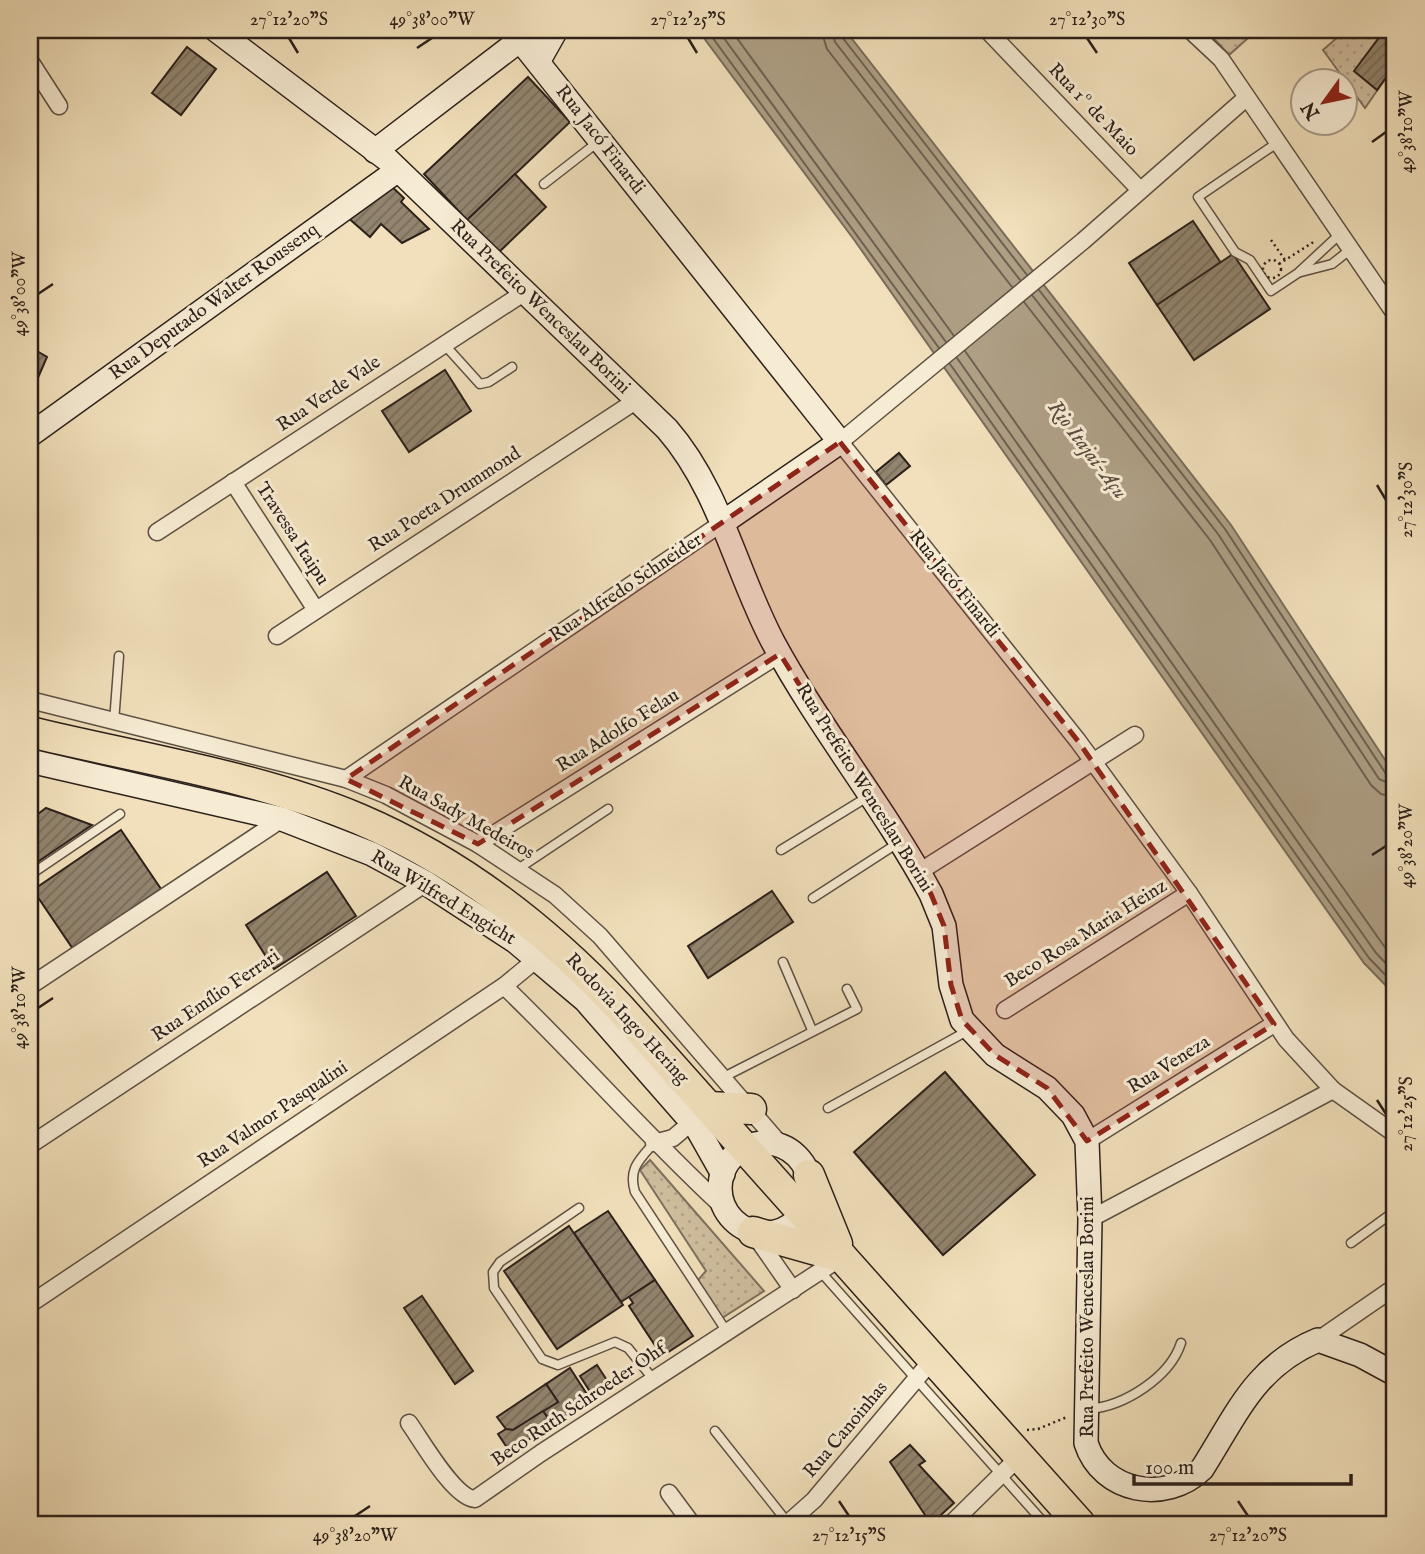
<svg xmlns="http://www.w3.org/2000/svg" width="1425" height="1554" font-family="'IM FELL English',serif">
<defs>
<pattern id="grass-dots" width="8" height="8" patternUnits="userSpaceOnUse" patternTransform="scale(1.75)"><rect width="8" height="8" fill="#d0bfa0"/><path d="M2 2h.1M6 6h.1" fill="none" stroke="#b3a489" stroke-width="1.8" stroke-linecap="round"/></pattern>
<pattern id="building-hatch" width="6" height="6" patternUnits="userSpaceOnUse" patternTransform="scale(1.75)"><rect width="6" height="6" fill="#92846e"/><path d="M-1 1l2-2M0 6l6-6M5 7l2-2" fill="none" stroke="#776c5a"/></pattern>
</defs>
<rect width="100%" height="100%" fill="#f1e0bb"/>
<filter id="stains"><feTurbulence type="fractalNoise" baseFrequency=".00286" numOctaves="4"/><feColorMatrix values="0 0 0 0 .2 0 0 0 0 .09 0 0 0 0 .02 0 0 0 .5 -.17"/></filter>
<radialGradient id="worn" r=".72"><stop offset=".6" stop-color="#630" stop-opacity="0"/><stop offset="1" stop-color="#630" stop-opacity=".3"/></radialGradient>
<g fill="url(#grass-dots)" stroke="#7e705e" stroke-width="2">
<polygon points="1206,30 1257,30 1229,55"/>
<polygon points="1346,30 1374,30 1395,45 1395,65 1365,108 1323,50"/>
<polygon points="650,1160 764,1291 722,1318 698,1280 706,1271 640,1170"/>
</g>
<polygon fill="#ae9f85" stroke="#7a6c5b" stroke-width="2" points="698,30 845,30 1231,525 1395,775 1395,995 1364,963 855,241"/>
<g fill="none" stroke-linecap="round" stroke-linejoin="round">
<g stroke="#6d6050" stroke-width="2">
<polyline points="707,30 939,348"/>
<polyline points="718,30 946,342"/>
<polyline points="731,30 954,336"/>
<polyline points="821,30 827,49 1012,287"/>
<polyline points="832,30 835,42 1020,280"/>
<polyline points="840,30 842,37 1027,275"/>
<polyline points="1039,290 1225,529 1386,774 1395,777"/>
<polyline points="1032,295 1218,534 1379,779 1395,786"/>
<polyline points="1024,302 1210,540 1371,785 1381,794 1395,797"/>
<polyline points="965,351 1384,946 1395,958"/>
<polyline points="957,358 1376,953 1395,973"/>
<polyline points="950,364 1369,958 1395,985"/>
</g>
</g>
<g fill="url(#building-hatch)" stroke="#2c201b" stroke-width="2">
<polygon points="1381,35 1395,45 1395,65 1377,90 1354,71"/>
<polygon points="187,47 216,69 181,115 152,93"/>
<polygon points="528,77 570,122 467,220 424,174"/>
<polygon points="515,174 546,207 498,253 467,220"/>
<polygon points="389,184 404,198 401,202 429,229 402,243 381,224 370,237 345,215"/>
<polygon points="1193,221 1221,263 1157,305 1129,263"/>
<polygon points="1233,254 1270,309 1194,360 1157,305"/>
<polygon points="30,347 47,357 37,380 30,385"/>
<polygon points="445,370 471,411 409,452 382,411"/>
<polygon points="899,453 910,466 886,485 876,472"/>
<polygon points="46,808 92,825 30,867 30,820"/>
<polygon points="121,830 161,889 73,949 33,890"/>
<polygon points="327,872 356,916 274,969 246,925"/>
<polygon points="772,891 793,922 708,978 688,946"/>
<polygon points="945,1072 1035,1175 943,1255 854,1152"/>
<polygon points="608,1211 655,1280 621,1302 574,1233"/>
<polygon points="569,1226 623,1305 557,1349 504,1271"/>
<polygon points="655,1280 693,1336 662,1356 629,1306 633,1303 629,1297"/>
<polygon points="422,1296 473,1371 455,1384 404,1308"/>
<polygon points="597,1365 610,1385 593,1396 580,1376"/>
<polygon points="570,1368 590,1399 552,1424 543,1411 558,1402 546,1384"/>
<polygon points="546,1384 558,1402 513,1430 506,1429 497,1417"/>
<polygon points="543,1411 552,1424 510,1452 498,1434 506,1429 513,1430"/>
<polygon points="910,1445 925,1461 919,1465 954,1503 931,1524 890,1462"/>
</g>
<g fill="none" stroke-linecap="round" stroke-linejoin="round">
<g stroke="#5d5043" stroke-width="11">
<g id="lane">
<polyline points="1277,143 1198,197 1235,252 1250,260 1271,291 1298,273 1340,234"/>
<polyline points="544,184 598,142"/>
<polyline points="1301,272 1332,264 1351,249"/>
<polyline points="443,343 480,384 489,382 512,367"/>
<polyline points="114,722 119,656"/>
<polyline points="781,850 869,796"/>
<polyline points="518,869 608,809"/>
<polyline points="30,875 120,814"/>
<polyline points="813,898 898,843"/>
<polyline points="783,962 812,1030"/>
<polyline points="722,1078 857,1009 847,989"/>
<polyline points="828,1108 969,1030"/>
<path d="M654 1143C639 1160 628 1169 635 1192L727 1332"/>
<polyline points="579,1208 500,1262 493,1272 494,1288 542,1359 558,1365 615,1342 628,1348 654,1380"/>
<polyline points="1351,1243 1395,1211"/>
<polyline points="820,1271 1045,1524"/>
<path d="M1089 1409C1125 1406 1170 1377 1181 1343"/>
<polyline points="715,1431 788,1523"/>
</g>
</g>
<g stroke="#5d5043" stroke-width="19">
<g id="street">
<polyline points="987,30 1140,190"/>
<polyline points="1190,30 1221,59 1395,314"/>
<polyline points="30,61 59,106"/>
<polyline points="1246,98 1083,241 840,442 1078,741 1189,893 1286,1039 1333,1090 1395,1134"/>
<polyline points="233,482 316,610"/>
<polyline points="157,532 525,292"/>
<polyline points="277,636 637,400"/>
<polyline points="30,700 346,779 386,795 478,844 555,895 600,936 779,1143"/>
<polyline points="346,779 722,523"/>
<polyline points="478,844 780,654"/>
<polyline points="919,872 1135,735"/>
<polyline points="30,986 282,819"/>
<path d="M504 986C579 1058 646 1136 722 1206"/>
<polyline points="1005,1010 1189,893"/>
<polyline points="1087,1141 1274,1024"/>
<polyline points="654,1143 673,1138 699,1116"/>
<polyline points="30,1145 426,883"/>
<polyline points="1090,1219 1333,1090"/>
<polyline points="754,1234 793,1290"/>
<polyline points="30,1304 504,986 538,958"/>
<polyline points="1318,1340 1395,1287"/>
<path d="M409 1423C422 1441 454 1498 475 1499L541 1453 842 1257"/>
<polyline points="669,1493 692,1524"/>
<polyline points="787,1524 814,1500 933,1359"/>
<polyline points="951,1524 1020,1456"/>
</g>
</g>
<g stroke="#2c201b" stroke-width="26">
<g id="secondary">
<path d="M216 30 388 160 667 429C720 490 736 572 773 642 820 729 884 807 931 894L944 926 951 985 962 1020 995 1055 1047 1088 1073 1115 1087 1141 1090 1219 1086 1443C1102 1493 1166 1504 1202 1469 1237 1414 1255 1366 1318 1340L1360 1355 1395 1374"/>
<polyline points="520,40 840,442 722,523"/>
<polyline points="538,62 556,30"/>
<polyline points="375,151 533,30"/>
<polyline points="30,435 398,170"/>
<polyline points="30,761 282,819 372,854 426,883 515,941 585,1000 697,1128 723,1174"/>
<circle cx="765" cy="1188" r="45"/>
</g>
</g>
<g stroke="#2c201b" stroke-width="33">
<g id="highway">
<path d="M30 732C137 758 257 776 359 819 460 862 545 928 620 1008L1080 1524"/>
<polyline points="708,1107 751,1109"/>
<polyline points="809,1175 837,1244"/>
<polyline points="753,1232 838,1256"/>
</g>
</g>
<g stroke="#2c201b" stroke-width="2.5" stroke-dasharray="2 3.5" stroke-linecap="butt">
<polyline points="1271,240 1285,260"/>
<circle cx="1272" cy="269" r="9"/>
<polyline points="1279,264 1315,241"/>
<polyline points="1027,1430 1038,1429 1067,1417"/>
</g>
<use href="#lane" stroke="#f6ebd3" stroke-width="8"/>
<use href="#street" stroke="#f6ebd3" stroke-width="16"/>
<use href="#secondary" stroke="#f6ebd3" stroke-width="23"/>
<use href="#highway" stroke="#f1e0bb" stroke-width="30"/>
</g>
<path fill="#8f2418" fill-opacity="0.2" stroke="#8f2418" stroke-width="5" stroke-dasharray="14 9" stroke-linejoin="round" d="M840 442 1078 741 1274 1024 1087 1141 1047 1088 995 1055 962 1020 951 985 944 926 931 894 780 654 478 844 346 779Z"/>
<path fill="none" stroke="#2c201b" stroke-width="2.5" d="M289 38 298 53M688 38 697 53M1087 38 1097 53M417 48 432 38M1372 142 1386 132M38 294 53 284M1377 485 1386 500M1372 855 1386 846M38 1008 53 998M1377 1100 1386 1114M839 1501 849 1516M1238 1501 1248 1516M355 1516 370 1506"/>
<g text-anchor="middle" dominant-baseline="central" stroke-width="6" stroke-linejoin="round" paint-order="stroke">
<g font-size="19" fill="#2c201b" stroke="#f6ebd3">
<text transform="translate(1093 110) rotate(46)">Rua 1º de Maio</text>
<text transform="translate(600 140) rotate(52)">Rua Jacó Finardi</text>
<text transform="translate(214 302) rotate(-36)">Rua Deputado Walter Roussenq</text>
<text transform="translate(540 307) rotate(44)">Rua Prefeito Wenceslau Borini</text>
<text transform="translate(329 394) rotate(-34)">Rua Verde Vale</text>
<text transform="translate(445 500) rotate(-33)">Rua Poeta Drummond</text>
<text transform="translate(292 534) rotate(57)">Travessa Itaipu</text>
<text transform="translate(954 584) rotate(51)">Rua Jacó Finardi</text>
<text transform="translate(626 588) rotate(-34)">Rua Alfredo Schneider</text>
<text transform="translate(618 731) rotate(-32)">Rua Adolfo Felau</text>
<text transform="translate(864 788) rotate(58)">Rua Prefeito Wenceslau Borini</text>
<text transform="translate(466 818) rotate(29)">Rua Sady Medeiros</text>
<text transform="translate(443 898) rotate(31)">Rua Wilfred Engicht</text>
<text transform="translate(1086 934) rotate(-32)">Beco Rosa Maria Heinz</text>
<text transform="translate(216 996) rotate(-34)">Rua Emílio Ferrari</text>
<text transform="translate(627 1019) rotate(47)">Rodovia Ingo Hering</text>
<text transform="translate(1169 1065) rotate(-32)">Rua Veneza</text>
<text transform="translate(273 1115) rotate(-34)">Rua Valmor Pasqualini</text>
<text transform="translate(1088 1317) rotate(-90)">Rua Prefeito Wenceslau Borini</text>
<text transform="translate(579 1405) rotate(-34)">Beco Ruth Schroeder Ohf</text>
<text transform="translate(846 1430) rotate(-50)">Rua Canoinhas</text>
</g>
<g font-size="21" font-style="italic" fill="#5a4c40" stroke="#f6ebd3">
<text transform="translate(1087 450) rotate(53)">Rio Itajaí-Açu</text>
</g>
</g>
<rect width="1425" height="1554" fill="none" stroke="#f1e0bb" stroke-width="77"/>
<g transform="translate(1324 102) rotate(237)"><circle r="33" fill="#f6ebd3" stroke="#a59a89" stroke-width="2"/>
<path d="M0-5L12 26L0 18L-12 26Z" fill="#8f2418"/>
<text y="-10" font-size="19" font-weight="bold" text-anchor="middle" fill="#2c201b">N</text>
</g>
<path d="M1134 1474v10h217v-10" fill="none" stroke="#2c201b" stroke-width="3.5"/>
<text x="1145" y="1474" font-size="21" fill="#2c201b" stroke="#f6ebd3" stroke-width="5" paint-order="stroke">100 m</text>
<rect x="38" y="38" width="1348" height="1478" fill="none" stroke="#2c201b" stroke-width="2.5"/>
<g font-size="18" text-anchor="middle" fill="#2c201b">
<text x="289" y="25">27°12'20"S</text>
<text x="432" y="25">49°38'00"W</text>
<text x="688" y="25">27°12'25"S</text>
<text x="1087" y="25">27°12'30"S</text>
<text transform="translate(1406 132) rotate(-90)" y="6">49°38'10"W</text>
<text transform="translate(19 294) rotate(-90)" y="6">49°38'00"W</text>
<text transform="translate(1406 500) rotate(-90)" y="6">27°12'30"S</text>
<text transform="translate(1406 846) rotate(-90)" y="6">49°38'20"W</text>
<text transform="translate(19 1008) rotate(-90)" y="6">49°38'10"W</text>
<text transform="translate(1406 1114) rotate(-90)" y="6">27°12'25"S</text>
<text x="355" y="1541">49°38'20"W</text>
<text x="849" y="1541">27°12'15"S</text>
<text x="1248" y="1541">27°12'20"S</text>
</g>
<rect width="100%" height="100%" filter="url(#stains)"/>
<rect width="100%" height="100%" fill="url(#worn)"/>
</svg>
